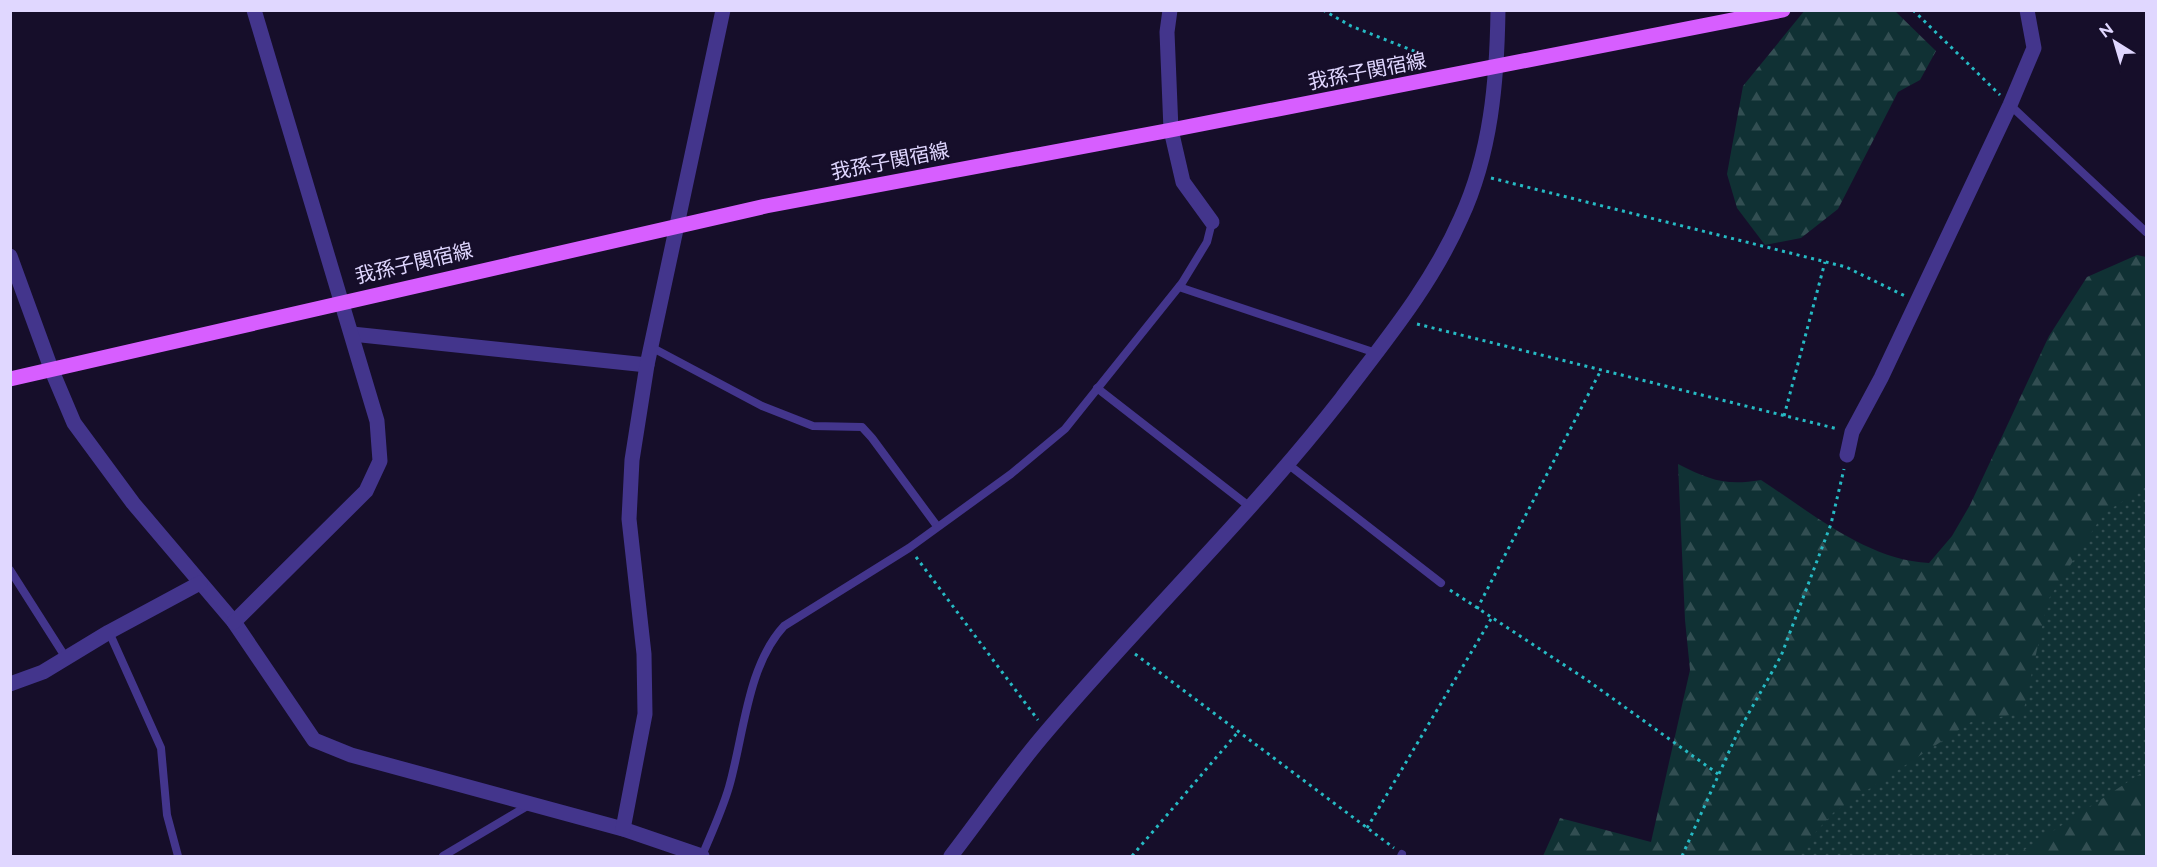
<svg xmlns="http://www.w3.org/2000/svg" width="2157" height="867" font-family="Raleway,'Noto Sans JP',sans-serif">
<defs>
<pattern id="grass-dots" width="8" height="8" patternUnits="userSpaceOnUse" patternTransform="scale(1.5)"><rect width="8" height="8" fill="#103134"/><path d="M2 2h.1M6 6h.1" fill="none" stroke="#324e52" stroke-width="1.8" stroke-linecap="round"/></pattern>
<pattern id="forest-firs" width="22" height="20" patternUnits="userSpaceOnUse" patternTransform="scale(1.5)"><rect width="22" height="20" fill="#103134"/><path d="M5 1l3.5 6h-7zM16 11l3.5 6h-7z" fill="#324e52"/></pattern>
</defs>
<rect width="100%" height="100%" fill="#160e2a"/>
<polygon fill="url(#grass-dots)" points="2146,351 2146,856 1771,856"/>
<g fill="url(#forest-firs)">
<polygon points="1805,10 1895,11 1936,51 1920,80 1898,92 1838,209 1801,238 1765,245 1737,208 1727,174 1743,86"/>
<path d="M2137 255 2146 257V487L2104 513 2048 600 2023 713 1971 722 1834 812 1794 856H1543L1560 818 1651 842 1690 670 1685 620 1678 464C1710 480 1725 486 1761 480 1812 513 1867 560 1929 563L1952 536 1970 505 2049 336 2087 277Z"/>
<polygon points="2146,770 2146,856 2015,856"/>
</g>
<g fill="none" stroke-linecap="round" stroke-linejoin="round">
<g stroke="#26bac4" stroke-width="3" stroke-dasharray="3 4.5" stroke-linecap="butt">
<polyline points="1323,10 1351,26 1419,53"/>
<polyline points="1913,10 2000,95"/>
<polyline points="1491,178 1846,267 1905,296"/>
<polyline points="1417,324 1838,429"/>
<polyline points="1784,416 1825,262"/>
<polyline points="916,557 1038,720"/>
<polyline points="1450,590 1587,680 1718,774"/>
<polyline points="1477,609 1601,370"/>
<polyline points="1135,654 1394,848"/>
<polyline points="1367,828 1491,619"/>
<polyline points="1132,856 1238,732"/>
<polyline points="1682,856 1737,734 1781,656 1831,524 1844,469"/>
</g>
<g stroke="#43358c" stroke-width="8">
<polyline points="2010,105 2146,232"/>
<polyline points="1179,287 1376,353"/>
<polyline points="651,347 762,406 813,426 862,427 872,438 937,526"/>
<polyline points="1097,388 1250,507"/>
<polyline points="1289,465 1441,583"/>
<polyline points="10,570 66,658"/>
<polyline points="109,632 161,748 167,815 178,856"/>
<polyline points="443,856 529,805"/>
<path d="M702 856C711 834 722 811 729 787 744 735 747 666 784 626L909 548 1011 474 1065 429 1182 283 1207 242 1212 222"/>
<polyline points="1401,856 1402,854"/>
</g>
<g stroke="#43358c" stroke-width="15">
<polyline points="1171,130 1183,182 1212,222"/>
<polyline points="10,256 52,371 74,423 133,503 234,622 314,740 351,755 623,829 702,856"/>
<polyline points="352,334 647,365"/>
<polyline points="1847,455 1852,432 1881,378 2010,105 2034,48 2027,10"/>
<polyline points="234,622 366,491 380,461 377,421 254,10"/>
<polyline points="10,684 43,672 109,632 200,583"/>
<polyline points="623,829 645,714 644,654 629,519 632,460 647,365 723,10"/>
</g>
<g stroke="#43358c" stroke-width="15">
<polyline points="1170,10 1167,32 1171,130"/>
<path d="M951 856C981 817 1010 775 1042 737 1139 622 1248 518 1341 399 1385 341 1431 286 1461 218 1491 153 1497 81 1498 10"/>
</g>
<polyline stroke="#d75eff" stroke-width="15" points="10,379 766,206 1171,130 1783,10"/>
</g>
<g text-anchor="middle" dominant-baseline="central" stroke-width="4.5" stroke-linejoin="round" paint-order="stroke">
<g font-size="20" fill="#e0d7ff" stroke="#160e2a">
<text transform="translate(1367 71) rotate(-11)">我孫子関宿線</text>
<text transform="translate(890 161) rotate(-11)">我孫子関宿線</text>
<text transform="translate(414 263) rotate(-13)">我孫子関宿線</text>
</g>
</g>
<rect width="2157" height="867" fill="none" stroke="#e0d7ff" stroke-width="24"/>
<g transform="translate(2115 42) rotate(323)" stroke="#160e2a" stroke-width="4.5" paint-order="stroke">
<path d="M0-4.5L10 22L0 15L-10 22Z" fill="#e0d7ff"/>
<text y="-9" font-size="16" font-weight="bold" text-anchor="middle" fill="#e0d7ff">N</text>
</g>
</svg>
